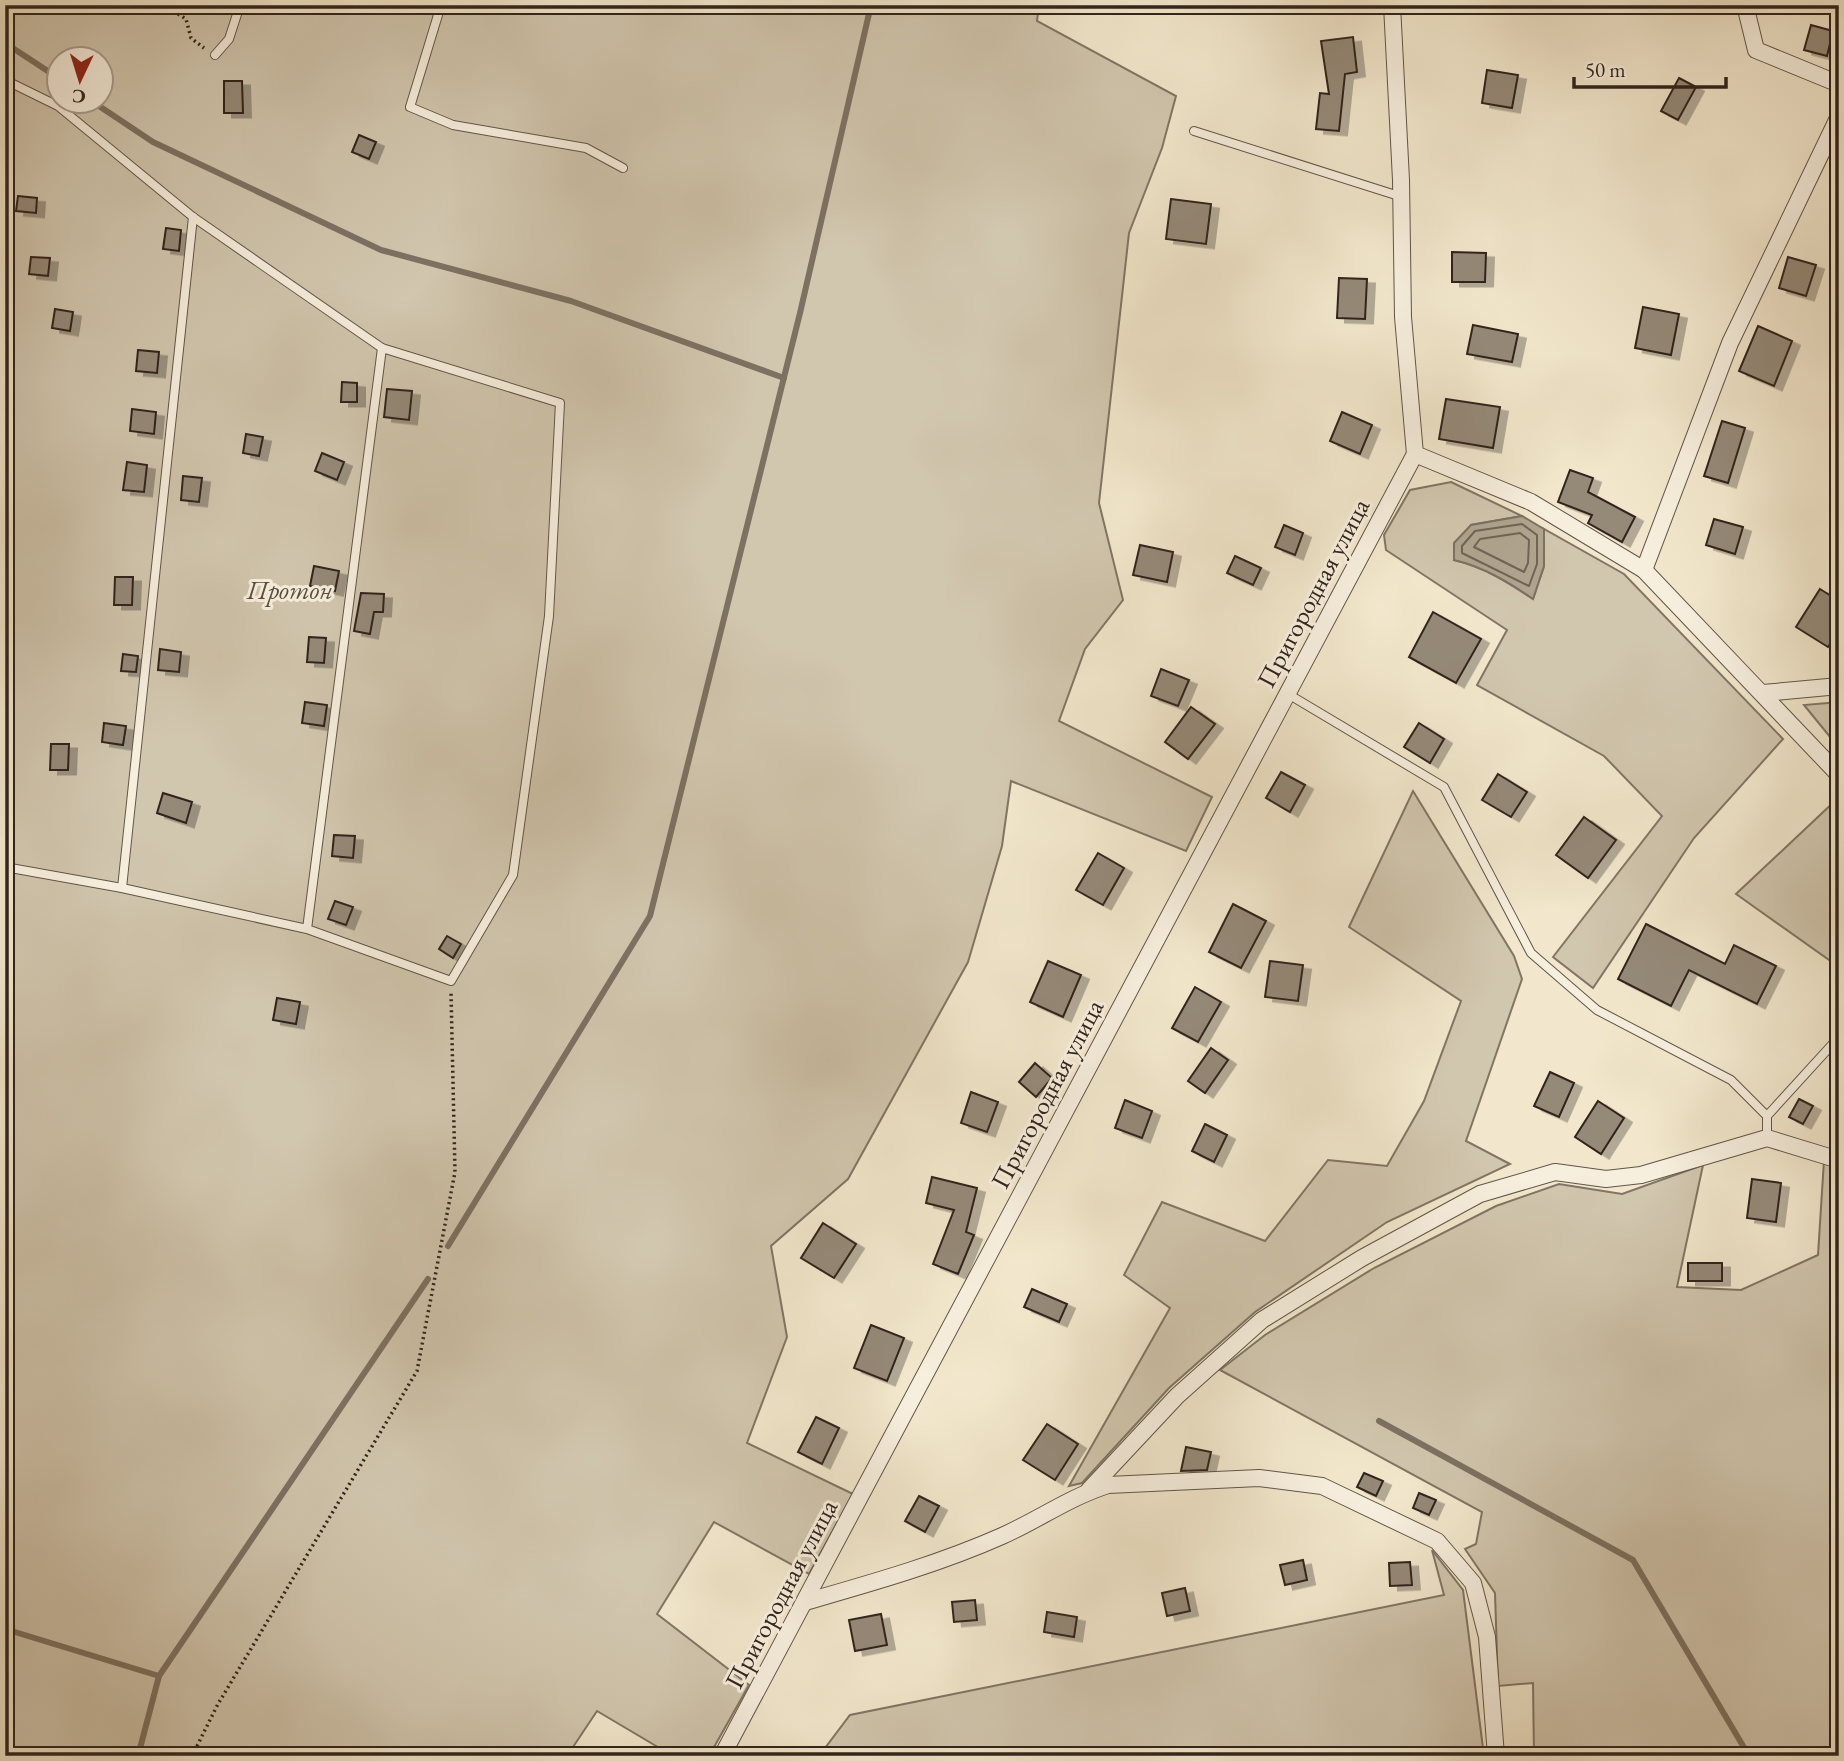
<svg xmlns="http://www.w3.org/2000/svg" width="1844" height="1761" font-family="'EB Garamond',serif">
<defs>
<filter id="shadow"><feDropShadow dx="8" dy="4.5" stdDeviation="0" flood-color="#0004"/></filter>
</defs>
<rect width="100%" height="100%" fill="#f2e7cc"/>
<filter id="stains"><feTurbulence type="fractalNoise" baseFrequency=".00286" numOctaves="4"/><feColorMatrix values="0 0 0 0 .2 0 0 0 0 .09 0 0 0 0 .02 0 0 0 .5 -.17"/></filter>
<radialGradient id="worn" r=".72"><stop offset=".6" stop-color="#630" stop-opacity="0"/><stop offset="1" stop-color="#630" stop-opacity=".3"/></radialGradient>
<g fill="#d1c6ae" stroke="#817565" stroke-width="2" fill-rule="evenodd">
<path d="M5 5H1039L1037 21 1176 96 1162 148 1129 233 1099 503 1123 600 1085 649 1059 721 1212 797 1186 851 1011 781 1002 846 968 962 848 1179 771 1246 787 1337 747 1443 853 1494 809 1574 714 1522 657 1614 749 1685 709 1756H673L597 1711 567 1756H5ZM60 60H102V102H60Z"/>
<path d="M1451 482 1522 516 1471 525 1454 560C1484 567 1508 582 1533 599L1544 566V529L1624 574 1783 739 1694 838 1593 988 1553 957 1662 816 1604 756 1477 685 1507 630 1386 550 1384 535 1410 490Z"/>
<polygon points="1839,702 1839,748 1804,705"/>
<polygon points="1413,791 1514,956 1522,979 1466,1141 1510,1164 1387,1222 1255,1312 1169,1388 1082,1483 1069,1486 1170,1308 1124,1275 1162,1202 1265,1241 1328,1160 1387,1166 1424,1101 1461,1001 1349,927"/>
<polygon points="1836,800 1839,803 1839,967 1736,894"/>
<polygon points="1824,1160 1839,1166 1839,1756 1534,1756 1533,1683 1498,1686 1495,1593 1465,1549 1476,1544 1482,1512 1220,1370 1265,1335 1374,1268 1496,1206 1559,1184 1622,1194 1703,1165 1677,1287 1741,1290 1818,1255"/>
<polygon points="1432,1550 1463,1590 1484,1756 819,1756 850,1715 1444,1595"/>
</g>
<path fill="#b0a590" stroke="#7d7162" stroke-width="2" d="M1522 516 1544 529V566L1533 599C1508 582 1484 567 1454 560V543L1471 525Z"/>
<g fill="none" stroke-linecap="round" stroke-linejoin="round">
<g stroke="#706456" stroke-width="2">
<polygon points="1522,524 1537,535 1537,564 1529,586 1462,553 1462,546 1475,531"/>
<polygon points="1520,533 1529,540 1528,563 1524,572 1474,547 1480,539"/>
</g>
<g stroke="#7d7162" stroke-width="6">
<polyline points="5,43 60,79"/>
<polyline points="93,102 153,142 381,250 571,301 784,378"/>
<polyline points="448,1246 650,916 800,313 871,5"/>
<polyline points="1379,1421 1633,1560 1749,1756"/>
<polyline points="5,1629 159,1676"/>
<polyline points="138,1756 159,1676 428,1279"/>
</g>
</g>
<g fill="#958978" stroke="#31241c" stroke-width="2" filter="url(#shadow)">
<polygon points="1811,25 1833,31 1827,56 1804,50"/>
<polygon points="1353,37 1357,72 1345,74 1339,131 1316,129 1320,93 1329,94 1321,41"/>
<polygon points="1487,70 1518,75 1512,108 1482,103"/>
<polygon points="1679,78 1696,87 1678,120 1661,111"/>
<polygon points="224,81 242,81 243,113 224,113"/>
<polygon points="359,135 376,142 369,159 352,152"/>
<polygon points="18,196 37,198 36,213 16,211"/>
<polygon points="1171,199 1211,204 1206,244 1166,239"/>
<polygon points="166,228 181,230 179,251 163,249"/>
<polygon points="1452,252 1486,253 1485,282 1452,282"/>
<polygon points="31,257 50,258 48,276 29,274"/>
<polygon points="1788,257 1816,265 1806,296 1779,288"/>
<polygon points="1339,278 1367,279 1365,319 1337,318"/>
<polygon points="1643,307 1679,314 1671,355 1635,348"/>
<polygon points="55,309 73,312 70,331 52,328"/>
<polygon points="1473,325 1518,334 1512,362 1467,354"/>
<polygon points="1758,326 1792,341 1774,386 1739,371"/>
<polygon points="138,350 159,352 157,373 136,371"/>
<polygon points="342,382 357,383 357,402 341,402"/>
<polygon points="387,389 412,391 409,420 384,417"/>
<polygon points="1446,399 1500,407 1493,448 1439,439"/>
<polygon points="132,409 156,412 154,434 130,431"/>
<polygon points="1342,412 1372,425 1360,454 1330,441"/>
<polygon points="1722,421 1745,428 1728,483 1704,476"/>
<polygon points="246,434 263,437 259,456 243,453"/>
<polygon points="322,453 344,462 337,480 315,471"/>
<polygon points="127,462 147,465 144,492 123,490"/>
<polygon points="1570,470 1593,478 1588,492 1635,517 1622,542 1588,523 1592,515 1558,502"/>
<polygon points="183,476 202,478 199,502 181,500"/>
<polygon points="1714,519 1743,527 1735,554 1706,545"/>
<polygon points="1284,525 1303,533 1295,555 1275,547"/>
<polygon points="1140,545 1173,552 1167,582 1133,575"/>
<polygon points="1235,556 1261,568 1253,585 1227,573"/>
<polygon points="314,566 339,571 335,591 310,586"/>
<polygon points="115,577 133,577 132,605 114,605"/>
<polygon points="1820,589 1839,601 1839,631 1828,647 1796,627"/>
<polygon points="361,593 384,594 383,612 374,612 370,634 354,631"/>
<polygon points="1433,612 1481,639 1456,683 1409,657"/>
<polygon points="309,637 326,638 324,663 307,662"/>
<polygon points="160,649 181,652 179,672 158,670"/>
<polygon points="123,654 138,656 136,672 121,671"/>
<polygon points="1161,669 1189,680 1178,706 1151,696"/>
<polygon points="305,702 327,705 324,726 302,723"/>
<polygon points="1191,707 1215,724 1188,759 1165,742"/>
<polygon points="104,723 126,726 123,745 102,742"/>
<polygon points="1419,723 1444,739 1430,763 1404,747"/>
<polygon points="51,744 69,744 68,770 50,770"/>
<polygon points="1281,772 1305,785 1290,812 1266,798"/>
<polygon points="1498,774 1527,792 1511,817 1482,800"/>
<polygon points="163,793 192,802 186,823 157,813"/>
<polygon points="1584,817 1616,840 1588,878 1556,855"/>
<polygon points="334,835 355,836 353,858 332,856"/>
<polygon points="1098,853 1124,868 1103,905 1076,890"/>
<polygon points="335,901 353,907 346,925 328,919"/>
<polygon points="1233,904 1266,921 1241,968 1209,952"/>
<polygon points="1646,924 1725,964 1734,945 1776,966 1757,1004 1689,970 1671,1006 1618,979"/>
<polygon points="447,936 461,944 453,958 439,949"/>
<polygon points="1048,961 1081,975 1063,1017 1030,1002"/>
<polygon points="1270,961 1303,965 1298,1001 1265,997"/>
<polygon points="1195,987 1221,1002 1198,1042 1172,1028"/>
<polygon points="277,998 300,1002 296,1024 273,1020"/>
<polygon points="1211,1048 1228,1060 1205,1093 1188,1081"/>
<polygon points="1035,1063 1052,1078 1036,1097 1019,1082"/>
<polygon points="1550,1072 1574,1083 1559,1117 1534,1106"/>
<polygon points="971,1092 998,1102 987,1132 961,1123"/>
<polygon points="1799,1099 1813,1106 1803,1124 1789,1117"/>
<polygon points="1125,1100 1152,1111 1142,1138 1115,1128"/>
<polygon points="1598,1101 1624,1118 1601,1154 1575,1137"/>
<polygon points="1205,1124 1227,1135 1214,1162 1192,1151"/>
<polygon points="932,1177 977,1188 966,1232 974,1235 958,1274 933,1264 954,1210 926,1203"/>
<polygon points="1752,1179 1781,1183 1776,1222 1747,1218"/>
<polygon points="823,1223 856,1244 834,1278 801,1258"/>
<rect x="1688" y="1263" width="34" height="18"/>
<polygon points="1032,1289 1067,1304 1059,1322 1024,1307"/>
<polygon points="871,1325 904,1338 887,1381 854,1368"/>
<polygon points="816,1417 839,1428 822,1464 798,1452"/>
<polygon points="1047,1424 1078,1444 1055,1480 1023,1460"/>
<polygon points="1186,1447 1211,1452 1207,1470 1181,1471"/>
<polygon points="1364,1473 1383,1481 1376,1496 1357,1487"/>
<polygon points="1419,1493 1436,1500 1429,1515 1413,1508"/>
<polygon points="919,1496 939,1506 925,1532 905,1521"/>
<polygon points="1303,1560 1307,1580 1285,1585 1280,1565"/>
<polygon points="1410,1562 1412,1585 1390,1586 1389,1563"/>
<polygon points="1185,1588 1190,1611 1167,1616 1162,1593"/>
<polygon points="975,1600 977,1620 954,1622 952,1602"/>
<polygon points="1047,1612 1077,1617 1074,1637 1044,1632"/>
<polygon points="881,1614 887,1645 855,1651 849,1620"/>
</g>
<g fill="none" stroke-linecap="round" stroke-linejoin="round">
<g stroke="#615548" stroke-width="10">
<g id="service">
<polyline points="441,5 410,107 453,125 586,148 623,168"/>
<polyline points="215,55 229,39 240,5"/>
<polyline points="5,80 58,106 193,217 382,348"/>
<polyline points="5,123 10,83"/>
<polyline points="1194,131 1402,197"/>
<polyline points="1288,694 1444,787 1531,953 1597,1010 1731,1080 1767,1116 1767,1138"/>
<polyline points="5,867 122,888 307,929 451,981 513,875 549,616 560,403 382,348 307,929"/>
<polyline points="122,888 193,217"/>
<polyline points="1767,1116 1839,1037"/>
</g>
</g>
<g stroke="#615548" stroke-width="18">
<g id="minor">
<polyline points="1392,5 1401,180 1403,317 1415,454 1531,502 1644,570 1839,775"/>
<polyline points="1745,5 1756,50 1839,84"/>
<polyline points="1644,570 1730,343 1839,116"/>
<polyline points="1763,693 1839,686"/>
<polyline points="1089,1490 1177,1396 1262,1320 1362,1258 1480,1194 1555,1172 1606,1179 1641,1175 1767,1138 1839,1160"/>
<path d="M805 1602C871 1583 939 1564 1002 1536 1038 1520 1070 1497 1108 1485L1259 1478 1322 1486 1437 1541 1473 1583 1487 1637 1496 1756"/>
<polyline points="722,1756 1415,454"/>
</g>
</g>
<g stroke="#31241c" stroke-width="3.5" stroke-dasharray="2 3.5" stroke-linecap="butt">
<polyline points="164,5 186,19 191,38 204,48"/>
<polyline points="192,1756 218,1704 417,1371 455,1172 451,993"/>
</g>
<use href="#service" stroke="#f7efde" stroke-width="8"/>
<use href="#minor" stroke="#f7efde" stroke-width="16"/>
</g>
<g text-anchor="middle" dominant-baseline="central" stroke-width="6" stroke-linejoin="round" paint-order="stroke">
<g font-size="26" font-style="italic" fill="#594c40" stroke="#f7efde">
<text x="290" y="590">Протон</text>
</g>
<g font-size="26" fill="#31241c" stroke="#f7efde">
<text transform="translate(1313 593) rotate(-62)">Пригородная улица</text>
<text transform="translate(1047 1094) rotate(-62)">Пригородная улица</text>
<text transform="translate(781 1594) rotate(-62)">Пригородная улица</text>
</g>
</g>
<rect width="1844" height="1761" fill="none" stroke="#f2e7cc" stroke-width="28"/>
<rect x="7" y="7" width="1830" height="1747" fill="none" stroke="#31241c" stroke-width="3.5"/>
<rect x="14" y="14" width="1816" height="1733" fill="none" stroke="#31241c" stroke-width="2"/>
<g transform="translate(80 80) rotate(184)"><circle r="33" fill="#f7efde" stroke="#a89e90" stroke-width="2"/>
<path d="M0-5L12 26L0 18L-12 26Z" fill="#8f2418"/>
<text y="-10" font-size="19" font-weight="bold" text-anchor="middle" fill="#31241c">С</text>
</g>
<path d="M1574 77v10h152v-10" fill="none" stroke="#31241c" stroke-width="3.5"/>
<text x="1585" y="77" font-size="21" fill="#31241c" stroke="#f7efde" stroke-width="5" paint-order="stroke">50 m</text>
<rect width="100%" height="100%" filter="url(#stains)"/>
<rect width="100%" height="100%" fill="url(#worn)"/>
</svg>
